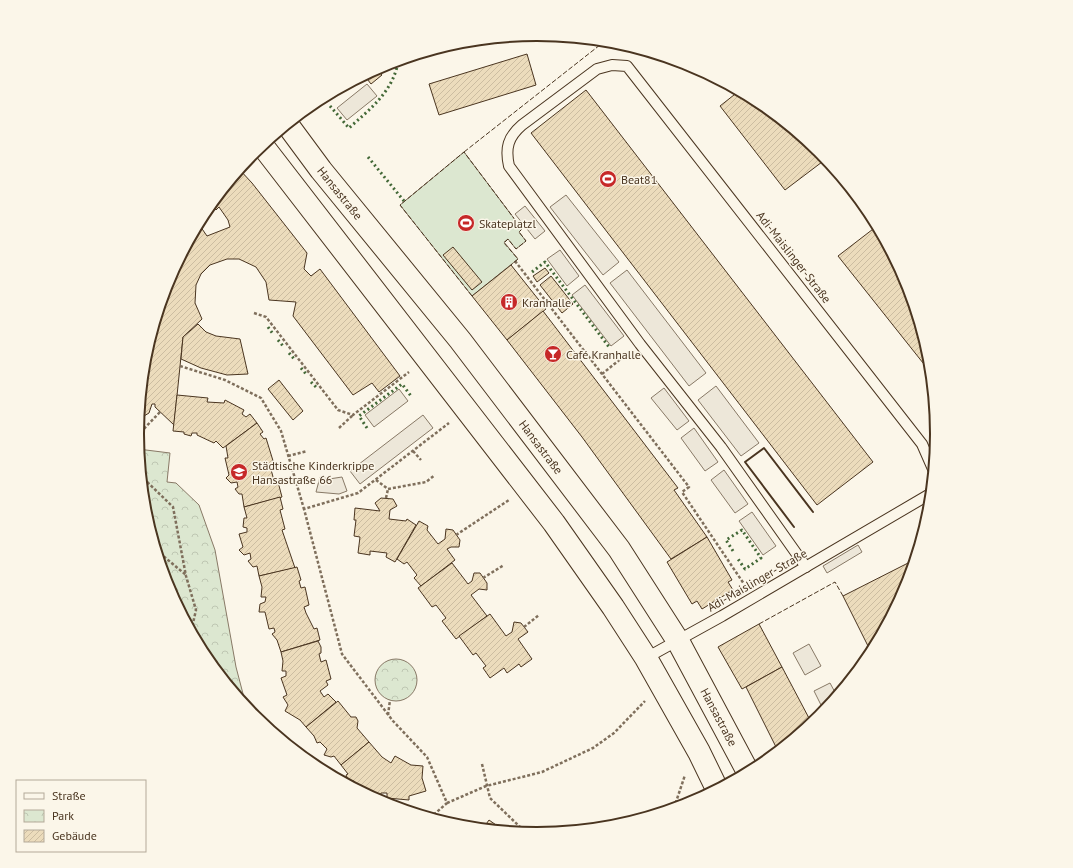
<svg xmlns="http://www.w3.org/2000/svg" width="1073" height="868" font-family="'PT Sans',sans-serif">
<defs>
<pattern id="park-crowns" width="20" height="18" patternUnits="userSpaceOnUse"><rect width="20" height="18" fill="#dce7d0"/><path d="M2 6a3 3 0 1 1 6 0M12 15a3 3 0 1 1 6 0" fill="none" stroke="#bec7b2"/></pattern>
<pattern id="building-hatch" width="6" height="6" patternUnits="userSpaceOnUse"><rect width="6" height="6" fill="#ecdcbc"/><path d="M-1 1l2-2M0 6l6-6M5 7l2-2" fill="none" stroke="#ccbda1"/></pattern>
</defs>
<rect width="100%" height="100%" fill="#fbf6e9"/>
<g fill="url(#park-crowns)" stroke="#887966">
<polygon points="138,449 170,453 167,482 176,483 199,505 215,550 236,667 247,709 204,656 167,587 144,512"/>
<circle cx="396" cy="680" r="21"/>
</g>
<polygon fill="#dce7d0" stroke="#887966" points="464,152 522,229 519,232 526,241 516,249 508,239 504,242 518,259 472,296 400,205"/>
<g fill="#ede7d9" stroke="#887966">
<polygon points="367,84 377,96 347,120 337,108"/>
<polygon points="566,195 619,262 603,275 550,207"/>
<polygon points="525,206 545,231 535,239 515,214"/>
<polygon points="560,250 579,276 567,286 547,259"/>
<polygon points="627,270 706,373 689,386 610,283"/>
<polygon points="585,285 624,336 611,346 572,295"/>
<polygon points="716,386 759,443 741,456 698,400"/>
<polygon points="664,388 689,421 677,430 651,398"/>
<polygon points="399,389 408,401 374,427 365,415"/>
<polygon points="423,415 433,428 360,484 350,471"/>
<polygon points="694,428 718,462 705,471 681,438"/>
<polygon points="724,470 748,504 735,513 711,480"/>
<polygon points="320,477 329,479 342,477 347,491 339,494 316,492"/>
<polygon points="752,512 776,546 763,555 739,521"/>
<polygon points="858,545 862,552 827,573 823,566"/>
<polygon points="809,644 821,666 805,675 793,653"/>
<polygon points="830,683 837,696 824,711 814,691"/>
</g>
<g fill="url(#building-hatch)" stroke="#4a3520">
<polygon points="527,54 536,85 439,115 429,84"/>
<polygon points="376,68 382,75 371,84 364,75"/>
<polygon points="586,90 873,462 817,505 531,133"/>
<polygon points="739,91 759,102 820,151 826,159 785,190 720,106"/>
<polygon points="239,169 252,183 307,253 304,269 311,276 320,269 400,376 379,392 372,383 353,395 293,316 296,302 269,300 266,282 256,267 239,259 227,259 210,265 201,274 196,285 195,303 202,319 183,337 174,425 155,407 155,404 152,404 149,413 144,416 139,415 144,356 167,281 198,223 207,236 230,227 228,220 219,207 216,210 211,203"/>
<polygon points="877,226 906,281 929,356 931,373 838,256"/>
<polygon points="453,247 482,282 472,290 443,255"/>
<polygon points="511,265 546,309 507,340 472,296"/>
<polygon points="545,268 549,273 537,282 533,276"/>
<polygon points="551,276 573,304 562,313 540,285"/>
<polygon points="543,311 678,488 674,490 707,537 671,559 582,437 507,340"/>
<polygon points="198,324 206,332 216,336 240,339 248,374 227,375 201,368 181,359 183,337"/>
<polygon points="279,380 303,411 293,420 268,389"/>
<polygon points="177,395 208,398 207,402 224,403 225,400 244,410 242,414 246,417 250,414 257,423 223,448 216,441 214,443 197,435 197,433 192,433 191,436 184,434 184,432 173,431"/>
<polygon points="257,423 263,432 260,434 264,439 266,438 274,464 270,466 275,484 278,482 282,497 244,507 242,494 239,494 235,489 238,487 237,482 231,483 226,478 229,475 225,458 228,458 226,446"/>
<polygon points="280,497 283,509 280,510 285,529 282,530 295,568 259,576 257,566 253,567 248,561 251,559 250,553 244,555 239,550 243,547 239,534 247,532 247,528 243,527 244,518 247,518 244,507"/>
<polygon points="381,498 393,499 397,506 390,510 389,519 406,521 407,519 416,525 395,562 386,557 387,553 370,551 370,555 358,553 360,537 354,536 356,520 354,520 355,508 380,511 375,503"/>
<polygon points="419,521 428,526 427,530 438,544 445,539 446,529 453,530 460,540 459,547 451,547 447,549 455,560 421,586 414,578 417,575 407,562 404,564 397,559"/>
<polygon points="707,537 732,580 728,582 733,590 702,609 697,601 692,604 667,562"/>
<polygon points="912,561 913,564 906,587 871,652 843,596"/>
<polygon points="452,563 468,584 472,581 474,573 480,573 487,583 487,590 479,589 471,595 487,616 456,639 442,621 446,618 436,605 432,607 418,588"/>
<polygon points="297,567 301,580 299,581 301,588 305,587 309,605 304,607 306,613 314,629 317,628 320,640 281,652 277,640 272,634 275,632 274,628 269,629 265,612 259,612 260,604 265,602 266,597 261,597 262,587 259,576"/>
<polygon points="490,614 506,636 512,632 514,622 521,623 528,632 518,639 532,659 521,667 519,664 507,673 504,668 490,678 483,668 486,666 476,653 473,655 459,636"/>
<polygon points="759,624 782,667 742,689 718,647"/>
<polygon points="318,641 321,647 321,653 319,654 321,662 326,660 331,679 326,681 328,685 320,691 324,697 328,694 336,702 306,727 300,720 285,711 288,705 283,697 287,695 281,678 286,676 286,671 282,671 283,661 281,652"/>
<polygon points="782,667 810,720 814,718 815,720 778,751 746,687"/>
<polygon points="338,701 351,717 356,717 358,721 357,728 369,742 341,765 334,756 331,757 324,755 327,749 320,742 317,743 314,736 306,727"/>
<polygon points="369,742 382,757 391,763 395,756 411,765 423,766 422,778 426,791 409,796 409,800 387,798 387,793 381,793 379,799 369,796 371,793 368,791 364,793 354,781 349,782 346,775 348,774 341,765"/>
<polygon points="489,820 499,827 498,829 500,830 474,828 484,827"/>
</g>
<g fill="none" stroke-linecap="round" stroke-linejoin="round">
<g stroke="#4a3520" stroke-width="12">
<g id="lane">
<path d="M806 567 721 447 640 344 509 166C505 148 508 137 522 125L597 69 612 65 627 66 922 444 933 469"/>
<polyline points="646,658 722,616 930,494 931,491"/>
</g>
</g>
<g stroke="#4a3520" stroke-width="24">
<g id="secondary">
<polyline points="287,124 321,170 460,340 619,549 678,641 748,772"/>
<polyline points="262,145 554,523 613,607 646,658 699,752 717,789"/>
</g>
</g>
<g stroke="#7f6f5c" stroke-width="2.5" stroke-dasharray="3 2" stroke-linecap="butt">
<polyline points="515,261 689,487 682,492 744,584"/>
<polyline points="254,313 266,317 338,410 353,415 409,372"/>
<polyline points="180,366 225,380 261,398 281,431 304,509"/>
<polyline points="602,374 628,353"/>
<polyline points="339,428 353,415"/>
<polyline points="137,436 160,412"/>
<polyline points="413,451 421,460"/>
<polyline points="288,456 307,451"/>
<polyline points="140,475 173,507 186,576 196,610 191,632"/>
<polyline points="376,480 388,489 426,482 435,475"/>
<polyline points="386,498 388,489"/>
<polyline points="456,535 509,500"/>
<polyline points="156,550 186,575"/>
<polyline points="483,578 504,565"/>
<polyline points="524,627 539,615"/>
<polyline points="388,715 390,700"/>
<polyline points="482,764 490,798 520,827 537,834"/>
<polyline points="447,803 486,786 542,772 593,748 614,733 645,701"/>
<polyline points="674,808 685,775"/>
<polyline points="430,818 447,803 427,757 393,721 342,654 304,509 358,493 449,423"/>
</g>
<use href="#lane" stroke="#fbf6e9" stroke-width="10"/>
<use href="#secondary" stroke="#fbf6e9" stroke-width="22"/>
<g stroke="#436837" stroke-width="3" stroke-dasharray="2 3" stroke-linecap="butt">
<path d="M330 106 349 128C369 110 390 94 397 67"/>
<polyline points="368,157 404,201"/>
<polyline points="532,272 545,262 609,347"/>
<polyline points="268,327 273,334"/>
<polyline points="278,340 283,346"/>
<polyline points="289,353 295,360"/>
<polyline points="301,368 306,374"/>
<polyline points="311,382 317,388"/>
<polyline points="367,428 359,416 402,384 411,396"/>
<polyline points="733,551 726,540 742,530 761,558 745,569 738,559"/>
</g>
<g stroke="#4a3520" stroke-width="1" stroke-dasharray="5 2" stroke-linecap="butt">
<polyline points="464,152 605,41"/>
<polyline points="472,296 400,205 464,152 522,229 519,232 526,241 516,249 508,239 504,243 518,259 511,265"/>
<polyline points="759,624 835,582 843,596"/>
</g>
<polyline stroke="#4a3520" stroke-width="2" points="794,527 745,462 764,448 813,512"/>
</g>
<defs>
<g id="stadium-disc" transform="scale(0.9)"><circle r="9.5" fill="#c62828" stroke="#fbf6e9"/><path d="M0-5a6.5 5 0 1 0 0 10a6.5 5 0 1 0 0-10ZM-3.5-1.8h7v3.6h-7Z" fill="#fff"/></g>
<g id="building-disc" transform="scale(0.9)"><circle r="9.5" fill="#c62828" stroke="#fbf6e9"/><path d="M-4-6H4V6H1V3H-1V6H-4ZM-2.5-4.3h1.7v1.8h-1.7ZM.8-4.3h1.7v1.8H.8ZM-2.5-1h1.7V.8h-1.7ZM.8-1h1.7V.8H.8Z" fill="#fff"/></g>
<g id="bar-disc" transform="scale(0.9)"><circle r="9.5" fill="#c62828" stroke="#fbf6e9"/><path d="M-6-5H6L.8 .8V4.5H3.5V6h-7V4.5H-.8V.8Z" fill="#fff"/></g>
<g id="school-disc" transform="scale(0.9)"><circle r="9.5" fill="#c62828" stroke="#fbf6e9"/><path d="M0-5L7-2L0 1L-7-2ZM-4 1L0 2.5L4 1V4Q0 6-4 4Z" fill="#fff"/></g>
</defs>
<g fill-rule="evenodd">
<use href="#stadium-disc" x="608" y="179"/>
<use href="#stadium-disc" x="466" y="223"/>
<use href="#building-disc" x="509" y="302"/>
<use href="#bar-disc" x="553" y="354"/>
<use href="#school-disc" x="239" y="472"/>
</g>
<g text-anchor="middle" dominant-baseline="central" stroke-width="3" stroke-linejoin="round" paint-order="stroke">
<g font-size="12" fill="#4a3520" stroke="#fbf6e9" text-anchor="start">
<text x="621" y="179">Beat81</text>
<text x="479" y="223">Skateplatzl</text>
<text x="522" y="302">Kranhalle</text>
<text x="566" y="354">Café Kranhalle</text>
<text x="252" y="465">Städtische Kinderkrippe<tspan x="252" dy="14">Hansastraße 66</tspan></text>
</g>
<g font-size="12" fill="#4a3520" stroke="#fbf6e9">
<text transform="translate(340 193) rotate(51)">Hansastraße</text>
<text transform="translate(794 257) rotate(52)">Adi-Maislinger-Straße</text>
<text transform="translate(541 447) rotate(53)">Hansastraße</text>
<text transform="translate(757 580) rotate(-30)">Adi-Maislinger-Straße</text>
<text transform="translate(719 717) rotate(62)">Hansastraße</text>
</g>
</g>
<path d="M0 0H1073V868H0ZM144 434a393 393 0 1 1 786 0a393 393 0 1 1-786 0Z" fill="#fbf6e9" fill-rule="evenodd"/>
<path fill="none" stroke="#4a3520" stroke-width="2" d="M144 434a393 393 0 1 1 786 0a393 393 0 1 1-786 0Z"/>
<rect x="16" y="780" width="130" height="72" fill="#fbf6e9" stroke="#b4a999"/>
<rect x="24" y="793" width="20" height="6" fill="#fbf6e9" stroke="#b4a999"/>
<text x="52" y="800" font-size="12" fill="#4a3520">Straße</text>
<rect x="24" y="810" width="20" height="12" fill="url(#park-crowns)" stroke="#b4a999"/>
<text x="52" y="820" font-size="12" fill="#4a3520">Park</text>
<rect x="24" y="830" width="20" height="12" fill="url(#building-hatch)" stroke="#b4a999"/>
<text x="52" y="840" font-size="12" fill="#4a3520">Gebäude</text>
</svg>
